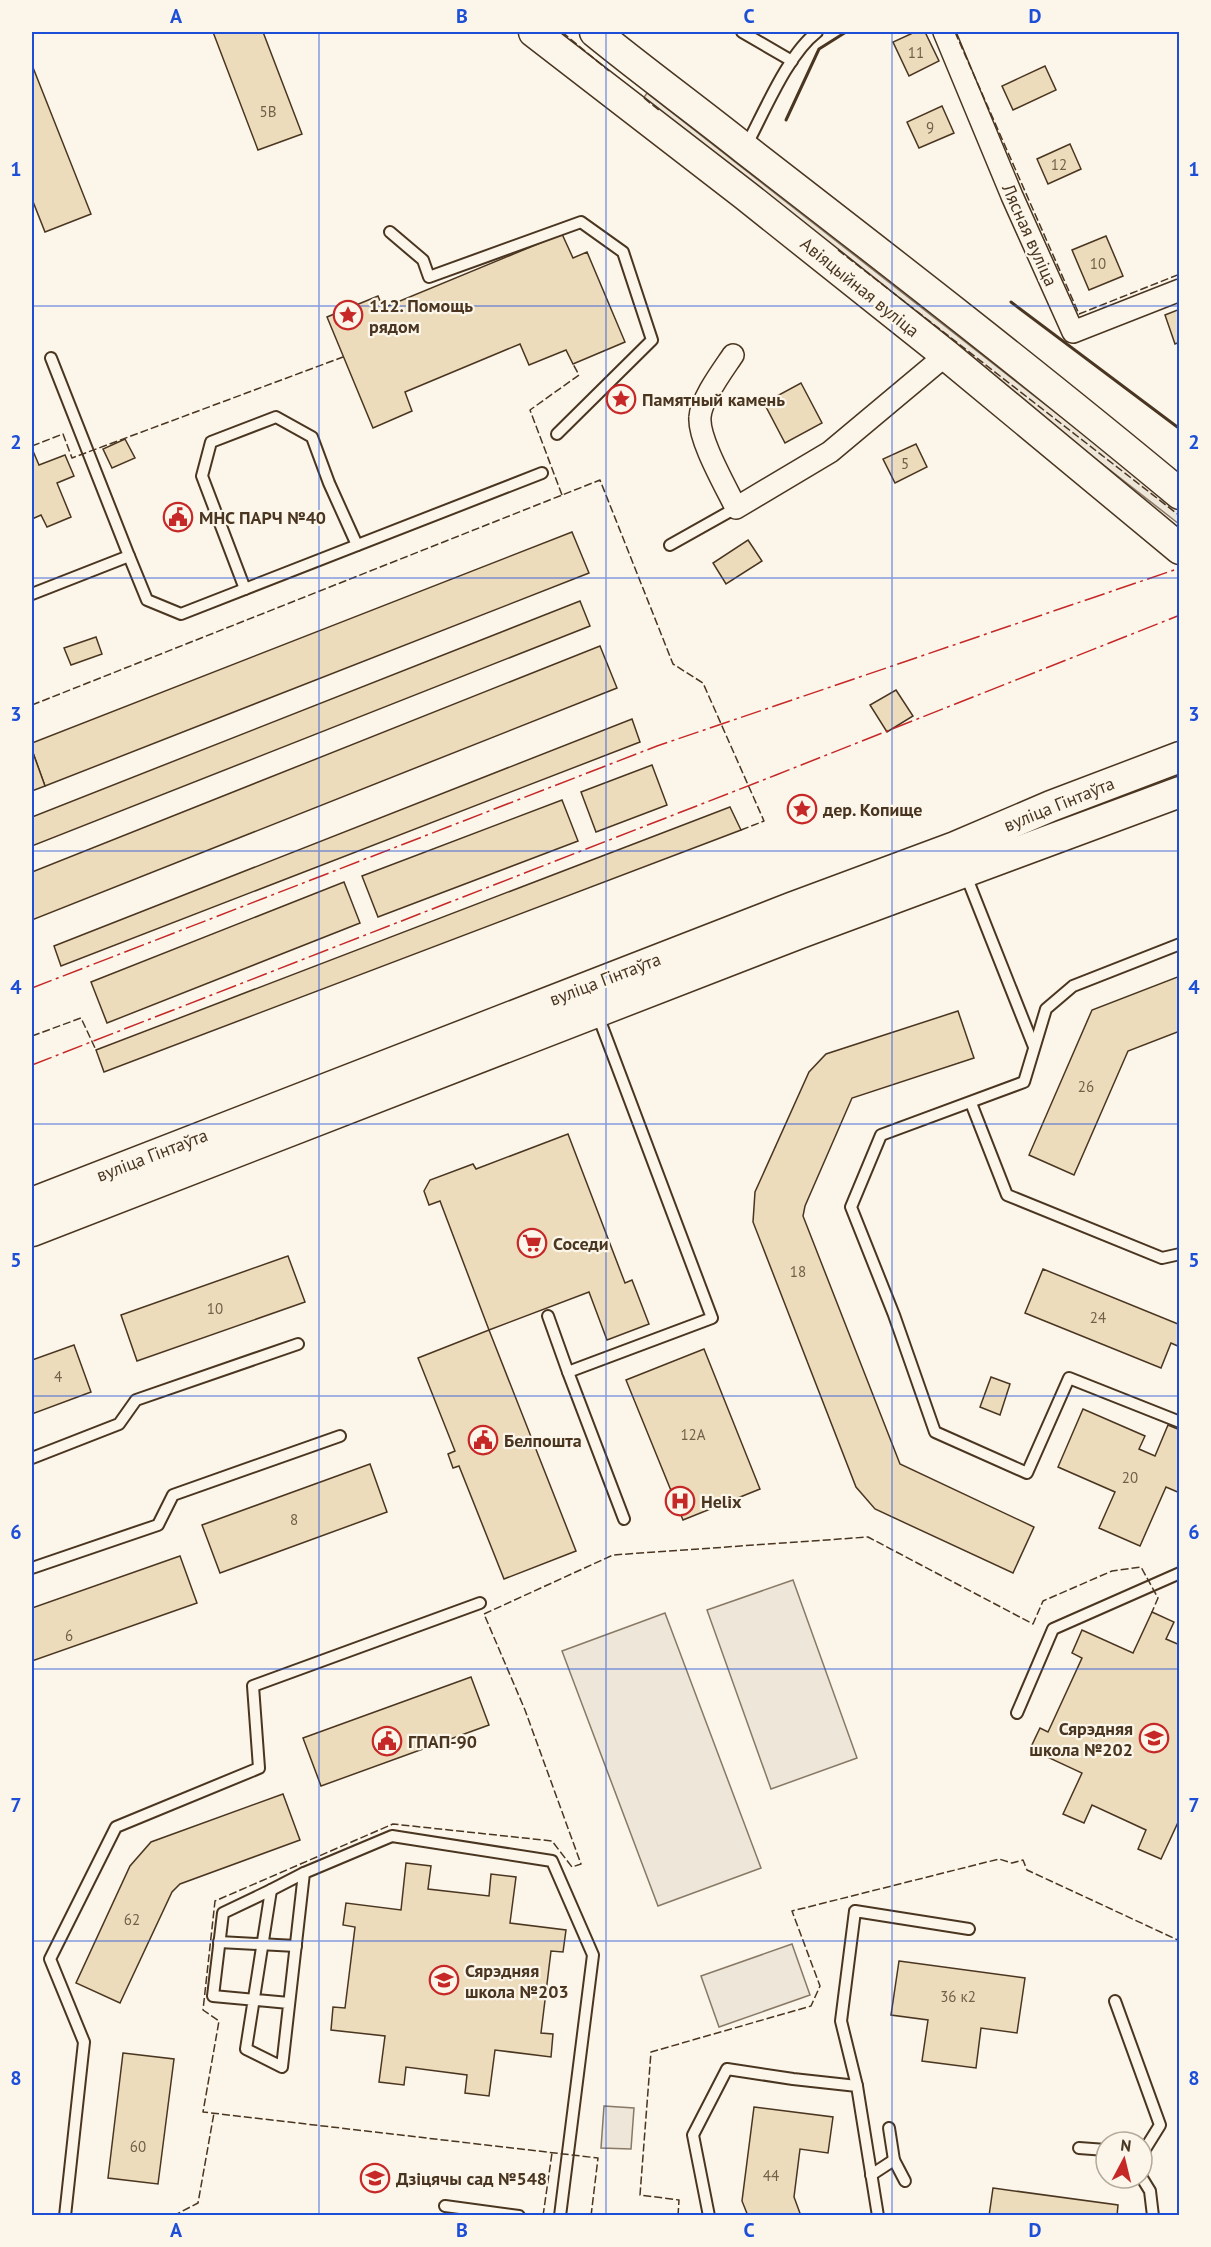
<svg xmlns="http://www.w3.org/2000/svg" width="1211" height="2247" font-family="'PT Sans',sans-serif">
<rect width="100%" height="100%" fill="#fbf6e9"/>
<g fill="#ede6d9" stroke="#887966" stroke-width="1.5">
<polygon points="647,93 1179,509 1179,524 640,103"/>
<polygon points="793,1580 857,1758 771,1789 707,1610"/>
<polygon points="665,1613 761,1868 658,1906 562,1651"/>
<polygon points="792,1944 810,1995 719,2027 701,1976"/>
<polygon points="604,2106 634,2108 631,2149 601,2148"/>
</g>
<g fill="#ecdcbc" stroke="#4a3520" stroke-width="1.5">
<polygon points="213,32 263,32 302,134 258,150"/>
<polygon points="915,32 925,32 939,61 909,76 893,42"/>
<polygon points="32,65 91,214 45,232 32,199"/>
<polygon points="1045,66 1056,90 1013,110 1002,86"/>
<polygon points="942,106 954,133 919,148 907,122"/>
<polygon points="1070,144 1081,169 1048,184 1037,159"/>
<polygon points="562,234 573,258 587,252 625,342 573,364 566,350 529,365 520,344 405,392 412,411 373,428 327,317 378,296 383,308"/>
<polygon points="1106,236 1123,276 1089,290 1072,250"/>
<polygon points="1180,309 1180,342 1175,344 1165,315"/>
<polygon points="801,383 822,423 785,443 764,403"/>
<polygon points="125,439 135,458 112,468 103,449"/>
<polygon points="916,444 927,467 895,483 883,459"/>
<polygon points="33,451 39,465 65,455 74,476 57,483 71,517 47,527 41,515 32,519 32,452"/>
<polygon points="572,532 589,573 45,786 32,750 32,743"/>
<polygon points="748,540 762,561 726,584 713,563"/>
<polygon points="580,601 590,626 32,846 32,817"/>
<polygon points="96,637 102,654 71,665 64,648"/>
<polygon points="600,646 617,688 32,920 32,872"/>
<polygon points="896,690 913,716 887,732 870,705"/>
<polygon points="632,719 640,742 61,966 54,946"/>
<polygon points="32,750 45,786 32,791"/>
<polygon points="652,765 667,805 596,832 581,792"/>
<polygon points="562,800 578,841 378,917 362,876"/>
<polygon points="730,807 741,830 104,1072 96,1050"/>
<polygon points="344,882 360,923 107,1023 91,982"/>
<polygon points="1180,976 1180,1031 1128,1051 1074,1175 1029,1155 1092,1010"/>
<polygon points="958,1011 974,1058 852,1098 805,1206 803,1216 900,1464 1034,1527 1013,1573 875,1509 856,1487 753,1222 755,1192 809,1072 826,1054"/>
<polygon points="568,1134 625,1283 632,1280 649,1324 607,1340 589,1292 489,1330 440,1201 429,1205 424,1191 430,1180 473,1164 476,1169"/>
<polygon points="288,1256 305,1302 137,1361 121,1315"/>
<polygon points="1043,1269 1178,1324 1180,1320 1180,1347 1171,1343 1161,1368 1025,1313"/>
<polygon points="489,1330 576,1551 504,1579 459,1466 453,1468 448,1454 455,1451 418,1358"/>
<polygon points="74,1345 91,1392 32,1414 32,1360"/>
<polygon points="704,1349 760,1489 683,1520 626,1380"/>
<polygon points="991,1377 1010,1384 1000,1415 980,1407"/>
<polygon points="1083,1409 1145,1436 1139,1449 1155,1456 1168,1425 1180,1430 1180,1493 1166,1487 1140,1546 1099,1528 1115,1492 1058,1467"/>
<polygon points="370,1464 387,1512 220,1573 202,1525"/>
<polygon points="180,1556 197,1603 32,1661 32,1608"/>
<polygon points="1152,1612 1174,1622 1166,1639 1180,1645 1180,1818 1161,1859 1138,1849 1146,1830 1092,1805 1084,1823 1063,1814 1082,1773 1030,1749 1040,1728 1048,1732 1082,1658 1072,1653 1082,1630 1133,1653"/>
<polygon points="471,1677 489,1725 321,1786 303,1738"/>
<polygon points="283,1794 300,1840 180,1884 172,1892 120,2003 76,1983 130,1866 151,1842"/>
<polygon points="406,1863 431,1866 428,1889 489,1896 491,1874 516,1877 510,1923 566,1930 563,1952 551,1951 541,2033 553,2034 551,2057 495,2050 489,2096 465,2093 467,2075 406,2067 404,2085 379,2082 385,2036 331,2030 333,2007 345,2008 355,1927 343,1925 346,1903 401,1910"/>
<polygon points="899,1961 1025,1978 1017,2033 981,2028 976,2068 922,2061 928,2020 891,2015"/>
<polygon points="123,2053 174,2059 158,2184 108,2178"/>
<polygon points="754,2107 833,2117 828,2153 800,2149 794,2197 801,2216 748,2216 742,2201"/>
<polygon points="993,2188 1118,2205 1117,2216 989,2216"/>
</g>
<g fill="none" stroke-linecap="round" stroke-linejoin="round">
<g stroke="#4a3520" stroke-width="14">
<g id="lane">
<polyline points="742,32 792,61"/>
<path d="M745 148C764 113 787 55 817 32"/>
<polyline points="390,232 423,260 429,277 581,222 623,252 652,340 557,434"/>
<polyline points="670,545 736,508"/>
<polyline points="129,556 147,600 181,614 542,473"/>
<polyline points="245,589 202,476 211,442 276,417 312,437 329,483 357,545"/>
<polyline points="32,594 129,556 51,358"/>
<polyline points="965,873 1034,1047"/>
<polyline points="1180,944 1073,986 1046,1009 1024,1082 881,1135 851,1207 894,1315 935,1432 1027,1473 1069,1378 1180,1422"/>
<polyline points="597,1013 712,1318 568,1372 624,1519"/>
<polyline points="971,1103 1007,1195 1162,1258 1180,1254"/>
<polyline points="548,1316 568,1372"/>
<polyline points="32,1458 119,1424 136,1400 298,1344"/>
<polyline points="32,1568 158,1525 173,1495 340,1436"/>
<polyline points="1017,1713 1053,1629 1180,1573"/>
<polyline points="271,1890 304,1873"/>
<polyline points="219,1942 296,1946"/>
<polyline points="1115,2001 1160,2125 1142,2154"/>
<polyline points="289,2003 213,1996 223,1913 271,1890 246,2049 282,2067 304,1873 392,1836 552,1861 593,1955 560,2216"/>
<polyline points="857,2086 841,2021 855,1911 969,1929"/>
<polyline points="889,2128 894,2160 905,2181"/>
<polyline points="1079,2148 1106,2150"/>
<polyline points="871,2175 894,2160"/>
<polyline points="1142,2178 1150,2191 1153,2216"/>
<polyline points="445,2206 519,2216"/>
<polyline points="65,2216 84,2042 50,1959 116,1827 259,1768 253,1686 480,1603"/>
<polyline points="709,2216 693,2135 727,2069 793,2079 857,2086 878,2216"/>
</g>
</g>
<g stroke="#4a3520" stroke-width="24">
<g id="street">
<polyline points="944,32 1012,196 1073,332 1180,290"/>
<path d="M733 355C723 370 701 399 700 417 698 439 726 487 736 508L830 452 946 355"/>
</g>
</g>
<g stroke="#4a3520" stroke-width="33">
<g id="secondary">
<polyline points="534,32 745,195 946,355 1180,549"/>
<path d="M595 32C644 72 695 109 745 149 891 262 1037 375 1180 494"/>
<polyline points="32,1203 791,908 955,847 1051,806 1180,757"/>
<polyline points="32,1231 800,933 1180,792"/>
</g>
</g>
<use href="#lane" stroke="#fbf6e9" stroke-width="10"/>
<use href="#street" stroke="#fbf6e9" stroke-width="21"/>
<use href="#secondary" stroke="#fbf6e9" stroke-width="30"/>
<g stroke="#4a3520" stroke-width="1.5" stroke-dasharray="8 3" stroke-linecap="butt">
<polyline points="562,32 609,71"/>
<polyline points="955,32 1079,314 1180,274"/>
<polyline points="644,98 660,111"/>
<polyline points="838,250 1180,516"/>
<polyline points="32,446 63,434 72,458 343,357"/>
<polyline points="562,495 530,410 579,375 573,364"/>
<polyline points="32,705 600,480 673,664 703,683 764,821 741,830"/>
<polyline points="32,1036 81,1018 96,1050"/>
<polyline points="173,2216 198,2203 214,2113"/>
<polyline points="543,2216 552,2153"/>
<polyline points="591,2216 598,2158 203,2112 219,2021 203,2010 215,1901 393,1824 552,1841 572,1867 581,1864 525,1710 484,1614 613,1555 868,1537 1033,1624 1043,1601 1112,1571 1141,1567 1158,1598 1152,1612"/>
<polyline points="678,2216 679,2200 640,2195 651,2052 811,2006 820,1986 792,1911 999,1859 1012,1863 1023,1860 1027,1870 1180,1941"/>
</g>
<g stroke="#4a3520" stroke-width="3">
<polyline points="786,120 819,49 846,32"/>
<polyline points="1011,302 1180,429"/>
</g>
<g stroke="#c62828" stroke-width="1.5" stroke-dasharray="21 4.5 3 4.5" stroke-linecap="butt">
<polyline points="32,988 657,746 1180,568"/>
<polyline points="32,1065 776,775 1180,615"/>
</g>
</g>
<path fill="none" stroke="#1d4ed8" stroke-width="1.5" stroke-opacity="0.55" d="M319 32V2216M606 32V2216M892 32V2216M32 306H1180M32 578H1180M32 851H1180M32 1124H1180M32 1396H1180M32 1669H1180M32 1941H1180"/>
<defs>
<g id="sight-ring" transform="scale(1.5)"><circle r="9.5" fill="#fbf6e9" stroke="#c62828" stroke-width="1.5"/><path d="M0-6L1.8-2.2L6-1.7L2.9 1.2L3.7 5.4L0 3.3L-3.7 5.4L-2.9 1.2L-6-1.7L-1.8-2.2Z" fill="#c62828"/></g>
<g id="civic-ring" transform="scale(1.5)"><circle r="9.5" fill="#fbf6e9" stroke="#c62828" stroke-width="1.5"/><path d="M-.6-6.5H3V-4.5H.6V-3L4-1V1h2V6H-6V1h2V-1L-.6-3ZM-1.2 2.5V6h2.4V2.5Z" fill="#c62828"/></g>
<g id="supermarket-ring" transform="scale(1.5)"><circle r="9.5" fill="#fbf6e9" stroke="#c62828" stroke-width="1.5"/><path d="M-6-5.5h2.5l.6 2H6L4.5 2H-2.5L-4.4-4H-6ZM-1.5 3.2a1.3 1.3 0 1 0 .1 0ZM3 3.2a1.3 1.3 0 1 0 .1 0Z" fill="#c62828"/></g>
<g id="hospital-ring" transform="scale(1.5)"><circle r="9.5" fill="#fbf6e9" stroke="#c62828" stroke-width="1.5"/><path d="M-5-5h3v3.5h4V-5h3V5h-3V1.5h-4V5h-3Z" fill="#c62828"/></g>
<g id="school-ring" transform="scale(1.5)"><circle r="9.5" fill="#fbf6e9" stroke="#c62828" stroke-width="1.5"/><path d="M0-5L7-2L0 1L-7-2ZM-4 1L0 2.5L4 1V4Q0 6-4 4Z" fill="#c62828"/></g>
</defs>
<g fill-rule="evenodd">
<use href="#sight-ring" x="348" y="315"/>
<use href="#sight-ring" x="621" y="399"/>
<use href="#civic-ring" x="178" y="517"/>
<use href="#sight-ring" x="802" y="809"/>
<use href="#supermarket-ring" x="532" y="1243"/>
<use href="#civic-ring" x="483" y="1440"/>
<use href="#hospital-ring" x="680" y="1501"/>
<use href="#school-ring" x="1154" y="1738"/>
<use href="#civic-ring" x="387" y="1741"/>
<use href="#school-ring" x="444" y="1980"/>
<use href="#school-ring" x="375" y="2178"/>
</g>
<g text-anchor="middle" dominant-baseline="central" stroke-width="4.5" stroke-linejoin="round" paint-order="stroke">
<g font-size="15" fill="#725f47">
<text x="916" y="52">11</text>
<text x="268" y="111">5В</text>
<text x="930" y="127">9</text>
<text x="1059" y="164">12</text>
<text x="1098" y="263">10</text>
<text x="905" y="463">5</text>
<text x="1086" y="1086">26</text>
<text x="798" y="1271">18</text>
<text x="215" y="1308">10</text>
<text x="1098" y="1317">24</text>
<text x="58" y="1376">4</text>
<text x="693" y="1434">12А</text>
<text x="1130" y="1477">20</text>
<text x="294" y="1519">8</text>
<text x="69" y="1635">6</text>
<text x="132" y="1919">62</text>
<text x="958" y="1996">36 к2</text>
<text x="138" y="2146">60</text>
<text x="771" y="2175">44</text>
</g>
<g font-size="18" fill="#4a3520" stroke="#fbf6e9">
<text transform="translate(1030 235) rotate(66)">Лясная вуліца</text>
<text transform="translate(860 287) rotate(39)">Авіяцыйная вуліца</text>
<text transform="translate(1059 804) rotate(-22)">вуліца Гінтаўта</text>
<text transform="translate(605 979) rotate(-21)">вуліца Гінтаўта</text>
<text transform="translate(152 1155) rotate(-21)">вуліца Гінтаўта</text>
</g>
<g font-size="18" font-weight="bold" fill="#4a3520" stroke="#fbf6e9" text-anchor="start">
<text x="369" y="305">112. Помощь<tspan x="369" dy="21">рядом</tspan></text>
<text x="642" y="399">Памятный камень</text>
<text x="199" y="517">МНС ПАРЧ №40</text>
<text x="823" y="809">дер. Копище</text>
<text x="553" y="1243">Соседи</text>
<text x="504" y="1440">Белпошта</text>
<text x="701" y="1501">Helix</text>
<text x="1133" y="1728" text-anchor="end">Сярэдняя<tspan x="1133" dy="21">школа №202</tspan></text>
<text x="408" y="1741">ГПАП-90</text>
<text x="465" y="1970">Сярэдняя<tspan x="465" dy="21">школа №203</tspan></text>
<text x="396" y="2178">Дзіцячы сад №548</text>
</g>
</g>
<rect width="1211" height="2247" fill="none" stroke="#fbf6e9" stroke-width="66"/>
<g transform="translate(1124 2160) rotate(7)"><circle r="28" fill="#fbf6e9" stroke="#b4a999" stroke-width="1.5"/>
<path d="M0-4.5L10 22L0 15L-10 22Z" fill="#c62828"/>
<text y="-9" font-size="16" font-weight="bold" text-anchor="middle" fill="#4a3520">N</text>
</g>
<rect x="33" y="33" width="1145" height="2181" fill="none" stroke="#1d4ed8" stroke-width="2"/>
<g font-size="20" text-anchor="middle" font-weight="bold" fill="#1d4ed8">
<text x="176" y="23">A</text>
<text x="462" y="23">B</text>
<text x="749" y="23">C</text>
<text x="1035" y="23">D</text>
<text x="16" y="176">1</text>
<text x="1194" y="176">1</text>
<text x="16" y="449">2</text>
<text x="1194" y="449">2</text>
<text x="16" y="721">3</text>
<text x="1194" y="721">3</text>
<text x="16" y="994">4</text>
<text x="1194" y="994">4</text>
<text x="16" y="1267">5</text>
<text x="1194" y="1267">5</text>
<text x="16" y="1539">6</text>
<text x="1194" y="1539">6</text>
<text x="16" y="1812">7</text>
<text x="1194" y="1812">7</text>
<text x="16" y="2085">8</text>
<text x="1194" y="2085">8</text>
<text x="176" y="2237">A</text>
<text x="462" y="2237">B</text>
<text x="749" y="2237">C</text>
<text x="1035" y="2237">D</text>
</g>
</svg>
